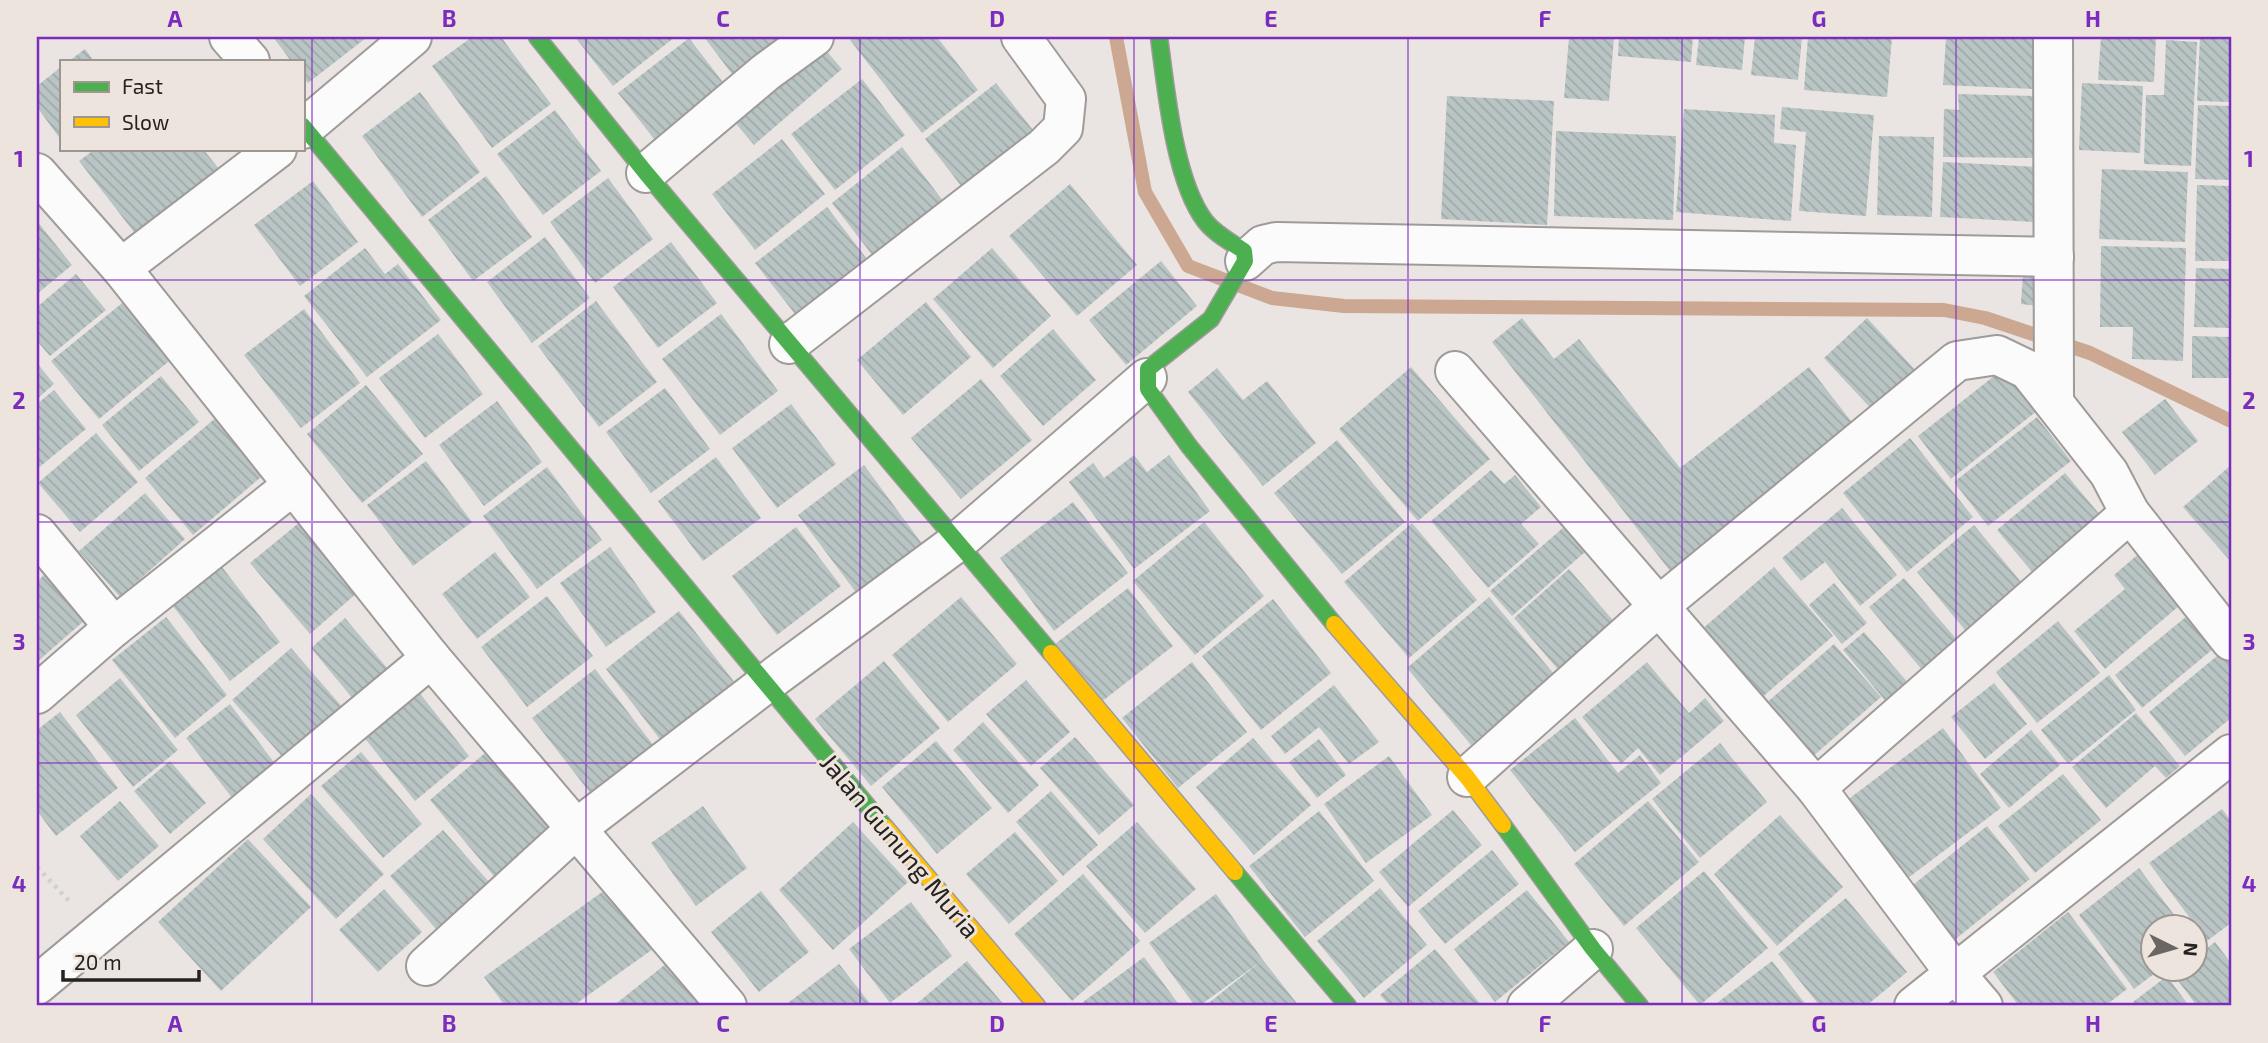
<svg xmlns="http://www.w3.org/2000/svg" width="2268" height="1043" font-family="'Exo 2',sans-serif">
<defs>
<pattern id="building-back-hatch" width="6" height="6" patternUnits="userSpaceOnUse" patternTransform="scale(1.75)"><rect width="6" height="6" fill="#b9c5c4"/><path d="M-1 5l2 2M0 0l6 6M5-1l2 2" fill="none" stroke="#9fa9a8"/></pattern>
</defs>
<rect width="100%" height="100%" fill="#eae5e2"/>
<g fill="none" stroke-linecap="round" stroke-linejoin="round">
<polyline stroke="#cca892" stroke-width="14" points="1116,37 1145,192 1188,266 1272,298 1344,306 1944,310 1985,318 2090,353 2231,421"/>
</g>
<g fill="url(#building-back-hatch)">
<polygon points="273,37 364,37 366,38 308,83 303,77 303,61 291,61"/>
<polygon points="472,37 501,37 551,104 492,148 432,66"/>
<polygon points="575,37 675,37 613,86"/>
<polygon points="704,37 779,37 732,74"/>
<polygon points="855,37 937,37 978,90 922,133 850,40"/>
<polygon points="1569,37 1614,37 1609,101 1564,98"/>
<polygon points="1619,37 1693,37 1691,62 1618,56"/>
<polygon points="1699,37 1745,37 1742,70 1696,65"/>
<polygon points="1755,37 1802,37 1798,80 1751,75"/>
<polygon points="1808,37 1892,37 1887,97 1804,90"/>
<polygon points="1946,37 2037,37 2035,89 1943,85"/>
<polygon points="2101,37 2156,37 2154,82 2098,80"/>
<polygon points="2200,37 2231,37 2231,102 2197,101"/>
<polygon points="689,38 732,94 662,149 618,93"/>
<polygon points="815,38 842,69 754,145 727,113"/>
<polygon points="2166,40 2197,42 2191,166 2144,164 2146,95 2164,95"/>
<polygon points="85,49 94,61 69,61"/>
<polygon points="61,67 61,140 37,107 37,86"/>
<polygon points="862,79 905,135 835,190 791,134"/>
<polygon points="996,83 1040,139 968,195 925,139"/>
<polygon points="2082,83 2143,86 2140,153 2079,150"/>
<polygon points="420,92 480,172 422,217 362,136"/>
<polygon points="1958,94 2034,96 2034,158 1943,157 1944,109 1959,110"/>
<polygon points="1447,96 1554,101 1547,225 1441,219"/>
<polygon points="2198,105 2231,106 2231,180 2195,179"/>
<polygon points="1782,107 1874,115 1866,216 1799,211 1806,132 1780,129"/>
<polygon points="1684,109 1775,115 1774,143 1796,145 1791,221 1676,212"/>
<polygon points="555,110 601,171 543,215 497,154"/>
<polygon points="1556,131 1676,136 1673,220 1554,216"/>
<polygon points="1879,136 1934,137 1932,217 1877,215"/>
<polygon points="782,139 825,194 755,250 712,194"/>
<polygon points="902,147 950,210 880,265 832,203"/>
<polygon points="95,149 203,149 228,180 144,245 79,161"/>
<polygon points="1943,162 2037,167 2035,222 1940,217"/>
<polygon points="2102,169 2188,172 2185,242 2099,239"/>
<polygon points="486,176 532,237 473,281 428,220"/>
<polygon points="608,178 653,239 595,283 550,222"/>
<polygon points="313,181 358,242 300,286 254,225"/>
<polygon points="1070,184 1137,265 1077,316 1009,236"/>
<polygon points="2197,185 2231,186 2231,261 2195,261"/>
<polygon points="827,207 870,263 799,319 755,263"/>
<polygon points="37,221 72,265 37,294"/>
<polygon points="545,237 590,298 532,343 487,282"/>
<polygon points="671,242 717,303 658,348 613,287"/>
<polygon points="2101,246 2186,248 2183,361 2132,359 2133,327 2100,327"/>
<polygon points="365,248 385,274 398,264 441,320 367,377 304,296"/>
<polygon points="992,248 1051,316 993,368 933,299"/>
<polygon points="1161,261 1197,306 1126,365 1089,320"/>
<polygon points="2196,268 2231,269 2231,328 2194,327"/>
<polygon points="2023,273 2048,275 2046,307 2021,304"/>
<polygon points="76,274 106,310 50,356 37,341 37,307"/>
<polygon points="127,299 174,357 99,419 51,361"/>
<polygon points="596,301 657,382 599,427 538,346"/>
<polygon points="926,302 971,357 903,415 857,360"/>
<polygon points="304,309 360,383 301,428 244,355"/>
<polygon points="721,314 778,391 720,435 662,359"/>
<polygon points="1522,318 1554,359 1579,339 1680,468 1809,367 1858,430 1674,576 1492,342"/>
<polygon points="1867,318 1919,374 1876,414 1824,358"/>
<polygon points="1053,329 1096,380 1043,426 1000,376"/>
<polygon points="438,334 483,394 425,438 379,378"/>
<polygon points="2192,336 2231,337 2231,378 2192,378"/>
<polygon points="37,363 54,384 37,399"/>
<polygon points="1411,367 1490,459 1418,521 1339,429"/>
<polygon points="1217,368 1243,400 1267,381 1316,443 1263,486 1188,392"/>
<polygon points="2003,369 2037,411 1951,479 1918,436"/>
<polygon points="161,376 199,422 139,471 102,425"/>
<polygon points="981,379 1032,440 961,499 911,438"/>
<polygon points="366,385 423,454 362,503 307,434"/>
<polygon points="665,388 710,449 651,493 606,432"/>
<polygon points="54,390 86,429 37,469 37,404"/>
<polygon points="2165,399 2198,441 2155,475 2122,432"/>
<polygon points="497,401 542,462 484,506 439,445"/>
<polygon points="791,404 836,464 777,508 732,448"/>
<polygon points="219,415 267,472 193,535 145,478"/>
<polygon points="2037,417 2071,461 1988,526 1954,482"/>
<polygon points="96,433 138,482 80,532 38,483"/>
<polygon points="1910,438 1973,517 1907,572 1843,493"/>
<polygon points="1337,440 1405,522 1342,574 1274,493"/>
<polygon points="1134,455 1147,472 1169,455 1210,511 1134,569 1069,482 1093,463 1104,478"/>
<polygon points="716,457 761,518 703,561 658,501"/>
<polygon points="426,461 472,522 413,566 367,505"/>
<polygon points="864,465 923,545 858,595 798,515"/>
<polygon points="2231,465 2231,562 2183,507"/>
<polygon points="547,467 602,540 537,589 483,516"/>
<polygon points="1491,470 1504,484 1515,475 1541,507 1521,524 1539,544 1488,588 1431,521"/>
<polygon points="2065,473 2101,516 2033,573 1997,530"/>
<polygon points="145,493 185,539 120,597 79,551"/>
<polygon points="1073,502 1128,573 1054,631 1000,558"/>
<polygon points="1842,508 1897,575 1860,606 1825,562 1801,581 1782,558"/>
<polygon points="300,522 358,592 310,634 250,563"/>
<polygon points="1204,522 1264,596 1195,655 1133,581"/>
<polygon points="1412,523 1477,600 1409,658 1344,582"/>
<polygon points="1974,525 2026,588 1970,636 1917,572"/>
<polygon points="796,527 841,586 777,635 732,576"/>
<polygon points="1564,527 1585,552 1512,616 1490,591"/>
<polygon points="610,547 656,612 606,647 560,583"/>
<polygon points="2143,550 2179,606 2105,669 2074,631 2125,589 2114,575"/>
<polygon points="495,552 530,597 477,639 442,594"/>
<polygon points="222,567 280,642 230,681 173,606"/>
<polygon points="1774,567 1833,636 1759,700 1701,630"/>
<polygon points="1569,569 1617,625 1561,673 1514,618"/>
<polygon points="45,574 85,620 37,662 37,582"/>
<polygon points="1904,578 1958,641 1923,671 1869,607"/>
<polygon points="1834,583 1867,623 1842,644 1809,605"/>
<polygon points="1128,588 1173,646 1100,703 1055,644"/>
<polygon points="547,596 593,656 527,707 481,647"/>
<polygon points="961,597 1017,664 948,722 892,655"/>
<polygon points="1489,597 1554,674 1471,745 1407,668"/>
<polygon points="1273,599 1331,673 1261,730 1202,656"/>
<polygon points="679,611 743,693 669,751 606,669"/>
<polygon points="2193,611 2219,644 2142,708 2115,675"/>
<polygon points="166,617 227,695 175,738 112,660"/>
<polygon points="345,618 393,675 358,705 311,648"/>
<polygon points="2058,621 2100,673 2037,723 1996,672"/>
<polygon points="1864,632 1910,685 1888,704 1843,650"/>
<polygon points="1834,644 1881,697 1811,758 1764,705"/>
<polygon points="291,648 344,709 286,761 232,700"/>
<polygon points="2223,651 2231,661 2231,718 2185,756 2149,712"/>
<polygon points="884,661 940,728 871,786 815,719"/>
<polygon points="1192,662 1247,732 1178,788 1122,718"/>
<polygon points="1647,662 1689,713 1705,698 1724,721 1660,775 1638,748 1621,764 1582,717"/>
<polygon points="595,669 660,754 598,803 532,718"/>
<polygon points="2109,675 2136,710 2068,764 2041,730"/>
<polygon points="120,678 178,750 133,787 76,715"/>
<polygon points="1026,680 1070,732 1031,766 986,714"/>
<polygon points="1994,683 2027,724 1985,759 1951,717"/>
<polygon points="1334,685 1379,742 1349,764 1319,727 1285,754 1271,736"/>
<polygon points="418,691 469,756 415,801 363,736"/>
<polygon points="230,704 276,765 233,799 186,738"/>
<polygon points="60,712 118,788 56,836 37,811 37,730"/>
<polygon points="2136,713 2180,766 2166,778 2155,766 2106,808 2072,767"/>
<polygon points="1575,718 1618,773 1640,755 1661,783 1575,852 1510,770"/>
<polygon points="983,722 1039,785 1008,813 953,750"/>
<polygon points="1943,728 2001,808 1900,884 1842,804"/>
<polygon points="2031,730 2060,765 2009,808 1980,774"/>
<polygon points="1075,737 1134,805 1099,835 1040,768"/>
<polygon points="1253,738 1311,805 1254,855 1196,787"/>
<polygon points="1319,739 1346,775 1317,798 1289,762"/>
<polygon points="936,741 992,808 937,854 882,787"/>
<polygon points="1720,743 1767,802 1700,858 1652,799"/>
<polygon points="492,747 560,828 498,881 430,800"/>
<polygon points="361,752 422,824 383,858 321,786"/>
<polygon points="1389,756 1432,815 1366,863 1324,804"/>
<polygon points="170,761 206,803 170,834 134,791"/>
<polygon points="2063,774 2101,820 2035,873 1998,826"/>
<polygon points="1051,791 1098,845 1063,876 1016,822"/>
<polygon points="311,794 384,874 336,919 263,839"/>
<polygon points="120,801 159,846 118,881 80,836"/>
<polygon points="1648,801 1699,862 1624,926 1574,864"/>
<polygon points="703,806 747,868 696,906 651,843"/>
<polygon points="2222,809 2231,821 2231,923 2207,941 2149,863"/>
<polygon points="1453,810 1482,845 1408,907 1379,872"/>
<polygon points="1319,811 1374,881 1305,937 1249,866"/>
<polygon points="1780,815 1843,887 1777,946 1714,874"/>
<polygon points="853,822 908,882 833,950 779,890"/>
<polygon points="1137,822 1196,889 1145,933 1086,866"/>
<polygon points="1987,826 2030,879 1952,942 1909,888"/>
<polygon points="443,830 490,883 437,930 390,876"/>
<polygon points="1015,832 1058,881 1009,924 966,874"/>
<polygon points="248,839 311,907 221,991 158,922"/>
<polygon points="1492,850 1519,884 1445,944 1418,911"/>
<polygon points="2139,868 2184,928 2152,928 2152,970 2159,970 2134,989 2079,915"/>
<polygon points="1704,871 1768,948 1700,1005 1636,928"/>
<polygon points="1083,874 1140,941 1072,1001 1014,934"/>
<polygon points="609,887 653,949 573,1006 505,1006 484,977"/>
<polygon points="1380,888 1427,945 1364,998 1317,941"/>
<polygon points="384,889 422,932 378,972 339,930"/>
<polygon points="1527,890 1569,942 1495,1002 1454,949"/>
<polygon points="761,891 809,952 759,992 711,932"/>
<polygon points="1216,894 1263,960 1299,1006 1205,1006 1260,962 1199,1006 1195,1006 1149,943"/>
<polygon points="1846,898 1907,972 1866,1006 1820,1006 1778,954"/>
<polygon points="911,902 952,956 890,1003 849,949"/>
<polygon points="2068,912 2127,989 2105,1006 2019,1006 1993,972"/>
<polygon points="2215,942 2231,963 2231,1006 2197,1006 2173,974 2179,970 2194,970 2194,958"/>
<polygon points="1435,949 1482,1006 1390,1006 1380,995"/>
<polygon points="1144,957 1180,1006 1086,1006 1083,1002"/>
<polygon points="967,961 1005,1006 914,1006"/>
<polygon points="1772,961 1807,1006 1713,1006"/>
<polygon points="667,963 701,1006 613,1006"/>
<polygon points="839,964 872,1006 784,1006"/>
<polygon points="2167,976 2189,1006 2137,1006 2133,1002"/>
</g>
<g fill="none" stroke-linecap="round" stroke-linejoin="round">
<g stroke="#9f9b99" stroke-width="42">
<g id="street">
<polyline points="229,37 250,61"/>
<polyline points="2053,37 2054,401"/>
<polyline points="303,129 412,37"/>
<polyline points="37,173 121,268 431,658 727,1006"/>
<polyline points="646,173 766,72 814,37"/>
<polyline points="1245,261 1263,245 1276,242 2054,257"/>
<polyline points="121,268 277,149"/>
<polyline points="789,344 1044,147 1063,128 1066,99 1021,37"/>
<polyline points="1455,371 1816,788 1954,972 1983,1006"/>
<polyline points="37,534 114,627"/>
<polyline points="37,694 114,627 292,486"/>
<polyline points="1467,777 1659,606 1957,361 1997,355 2028,370 2109,473 2130,513 2231,641"/>
<polyline points="1816,788 2130,513"/>
<polyline points="426,966 577,828 765,684 956,543 1147,378"/>
<polyline points="37,985 431,658"/>
<polyline points="1527,1006 1593,949"/>
<polyline points="1914,1006 2231,754"/>
</g>
</g>
<g stroke="#9f9b99" stroke-width="19">
<g id="fast">
<polyline points="537,37 646,173 1051,653"/>
<path d="M1159 37C1166 88 1174 180 1205 221 1215 234 1231 242 1244 251L1245 261 1211 319 1148 369V389L1189 446 1334 624"/>
<polyline points="303,126 885,827"/>
<polyline points="1503,825 1593,949 1640,1006"/>
<polyline points="1235,872 1348,1006"/>
</g>
</g>
<g stroke="#9f9b99" stroke-width="19">
<g id="slow">
<polyline points="1334,624 1467,777 1503,825"/>
<polyline points="1051,653 1235,872"/>
<polyline points="885,827 1037,1006"/>
</g>
</g>
<polyline stroke="#d1d0ce" stroke-width="4.5" stroke-dasharray="3.5 5" stroke-linecap="butt" points="37,867 70,902"/>
<use href="#street" stroke="#fcfbfb" stroke-width="38"/>
<use href="#fast" stroke="#4caf50" stroke-width="16"/>
<use href="#slow" stroke="#ffc107" stroke-width="16"/>
</g>
<path fill="none" stroke="#7b2cbf" stroke-width="2" stroke-opacity="0.55" d="M312 37V1006M586 37V1006M860 37V1006M1134 37V1006M1408 37V1006M1682 37V1006M1956 37V1006M37 280H2231M37 522H2231M37 763H2231"/>
<g text-anchor="middle" dominant-baseline="central" stroke-width="6" stroke-linejoin="round" paint-order="stroke">
<g font-size="26" fill="#25221f" stroke="#eee4de">
<text transform="translate(901 845) rotate(50)">Jalan Gunung Muria</text>
</g>
</g>
<rect width="2268" height="1043" fill="none" stroke="#eee4de" stroke-width="77"/>
<rect x="60" y="60" width="245" height="91" fill="#eee4de" stroke="#9e9692" stroke-width="2"/>
<rect x="74" y="82" width="35" height="10" fill="#4caf50" stroke="#9e9692" stroke-width="2"/>
<text x="122" y="94" font-size="21" fill="#25221f">Fast</text>
<rect x="74" y="117" width="35" height="10" fill="#ffc107" stroke="#9e9692" stroke-width="2"/>
<text x="122" y="130" font-size="21" fill="#25221f">Slow</text>
<g transform="translate(2174 948) rotate(95)"><circle r="33" fill="#eee4de" stroke="#9e9692" stroke-width="2"/>
<path d="M0-5L12 26L0 18L-12 26Z" fill="#6a6663"/>
<text y="-10" font-size="19" font-weight="bold" text-anchor="middle" fill="#25221f">N</text>
</g>
<path d="M63 970v10h136v-10" fill="none" stroke="#25221f" stroke-width="3.5"/>
<text x="74" y="970" font-size="21" fill="#25221f" stroke="#eee4de" stroke-width="5" paint-order="stroke">20 m</text>
<rect x="38" y="38" width="2192" height="966" fill="none" stroke="#7b2cbf" stroke-width="2.5"/>
<g font-size="23" text-anchor="middle" font-weight="bold" fill="#7b2cbf">
<text x="175" y="27">A</text>
<text x="449" y="27">B</text>
<text x="723" y="27">C</text>
<text x="997" y="27">D</text>
<text x="1271" y="27">E</text>
<text x="1545" y="27">F</text>
<text x="1819" y="27">G</text>
<text x="2093" y="27">H</text>
<text x="19" y="167">1</text>
<text x="2249" y="167">1</text>
<text x="19" y="409">2</text>
<text x="2249" y="409">2</text>
<text x="19" y="650">3</text>
<text x="2249" y="650">3</text>
<text x="19" y="892">4</text>
<text x="2249" y="892">4</text>
<text x="175" y="1032">A</text>
<text x="449" y="1032">B</text>
<text x="723" y="1032">C</text>
<text x="997" y="1032">D</text>
<text x="1271" y="1032">E</text>
<text x="1545" y="1032">F</text>
<text x="1819" y="1032">G</text>
<text x="2093" y="1032">H</text>
</g>
</svg>
